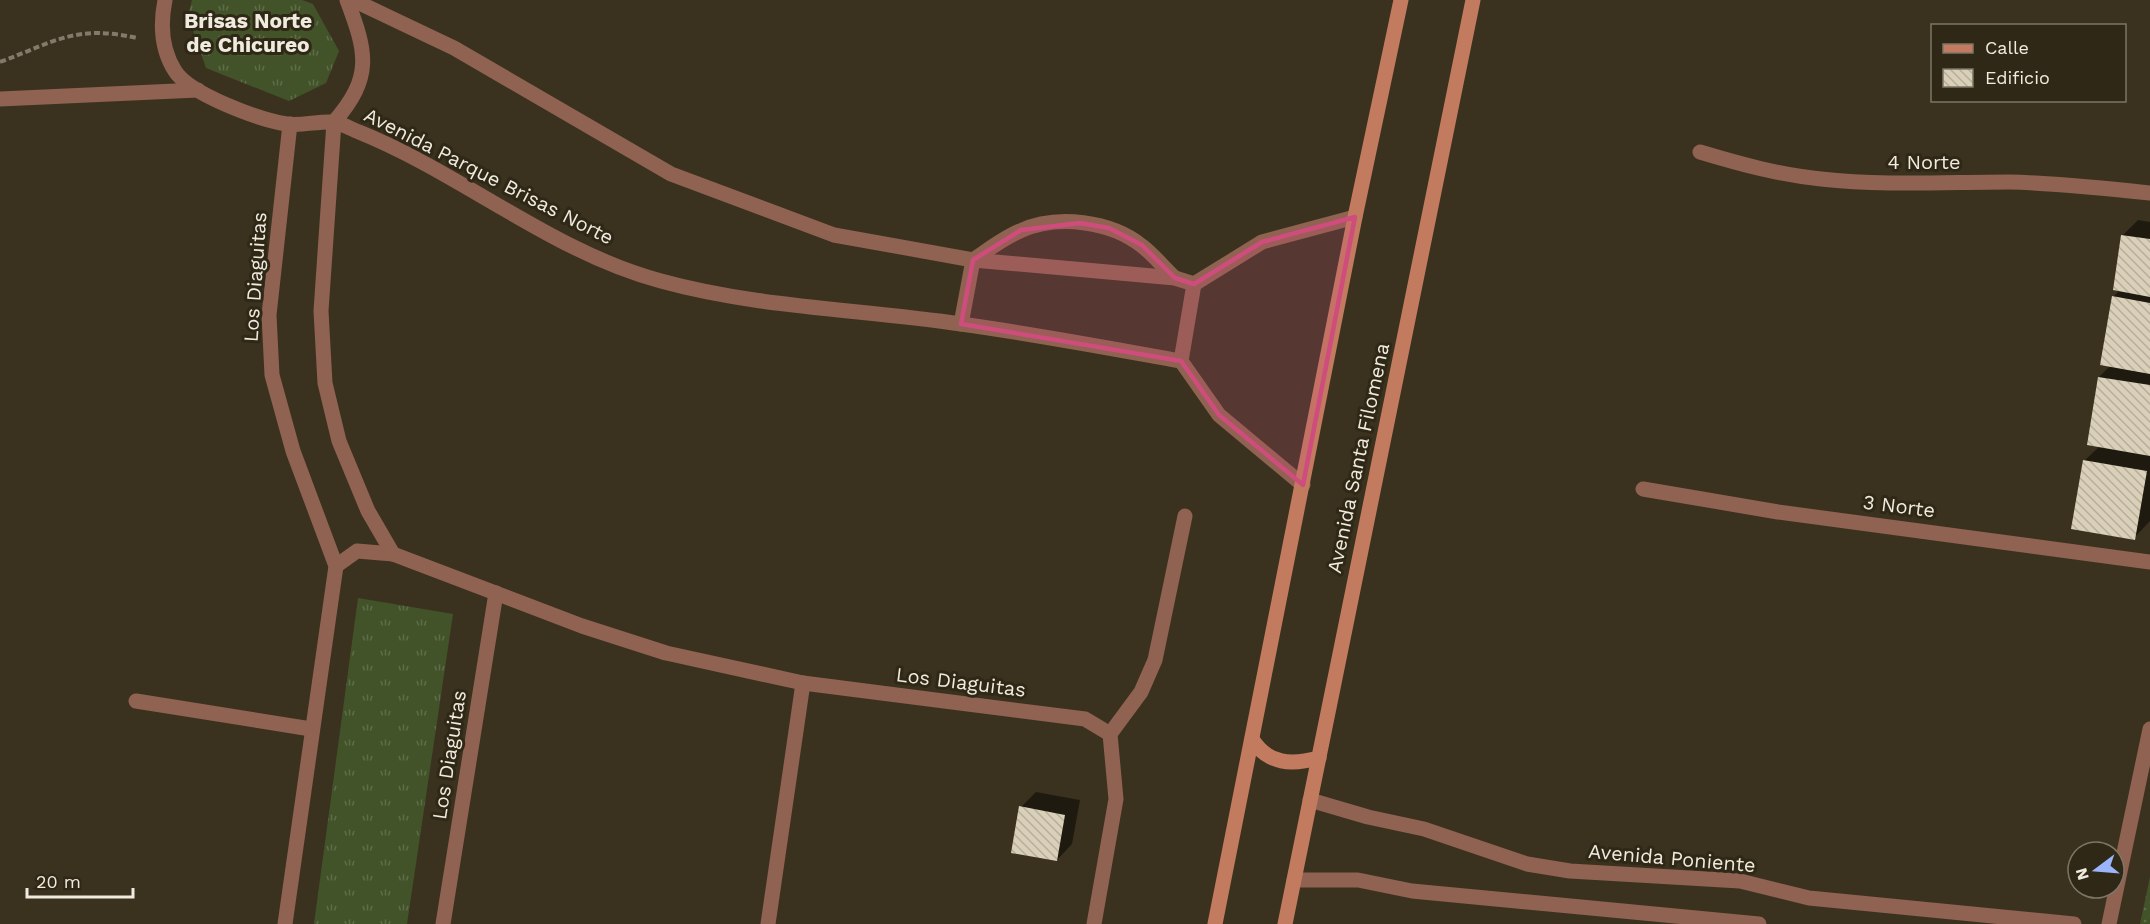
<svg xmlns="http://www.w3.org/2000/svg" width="2150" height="924" font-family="'Work Sans',sans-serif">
<defs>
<pattern id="grass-tufts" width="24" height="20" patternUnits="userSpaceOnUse" patternTransform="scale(1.5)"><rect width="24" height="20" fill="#42532a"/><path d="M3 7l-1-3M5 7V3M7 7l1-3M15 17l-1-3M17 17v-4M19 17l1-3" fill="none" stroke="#5e6c48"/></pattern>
<pattern id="park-dots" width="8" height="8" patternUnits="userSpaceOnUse" patternTransform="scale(1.5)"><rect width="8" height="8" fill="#42532a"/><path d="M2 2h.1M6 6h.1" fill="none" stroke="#5e6c48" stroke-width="1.8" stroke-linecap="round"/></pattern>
<pattern id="building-back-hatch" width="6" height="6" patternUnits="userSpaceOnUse" patternTransform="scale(1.5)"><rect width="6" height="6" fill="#dad0b9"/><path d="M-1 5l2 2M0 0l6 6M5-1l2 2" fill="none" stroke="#b6ae9c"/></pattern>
</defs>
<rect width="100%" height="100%" fill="#3a321f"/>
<g fill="url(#grass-tufts)">
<polygon points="192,0 302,0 313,4 339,51 326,83 289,101 206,68 188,16"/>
<polygon points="358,598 453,614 407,924 314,924"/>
</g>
<polygon fill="url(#park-dots)" points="2150,877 2150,924 2140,924"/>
<g fill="#0007">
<polygon points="2138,220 2150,222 2150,521 2134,538 2084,461 2100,446 2099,377 2111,365 2113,297 2120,290 2114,289 2123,235"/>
<polygon points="1036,792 1080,800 1072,844 1057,860 1021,807"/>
</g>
<g fill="url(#building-back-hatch)">
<polygon points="2121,235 2150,239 2150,297 2113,290"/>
<polygon points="2112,296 2150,303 2150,374 2100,365"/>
<polygon points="2098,377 2150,385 2150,456 2087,445"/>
<polygon points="2083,460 2147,471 2135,540 2071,529"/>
<polygon points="1019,806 1065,815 1057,861 1011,853"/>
</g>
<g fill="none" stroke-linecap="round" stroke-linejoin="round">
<path stroke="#827b6b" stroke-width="4" stroke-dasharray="6 3" stroke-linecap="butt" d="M0 62C54 42 76 24 137 38"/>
<g stroke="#906251" stroke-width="15">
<path d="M165 0C160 25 161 49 175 71 189 94 260 120 287 124 302 126 318 121 333 122 341 123 351 129 359 132 463 174 552 252 661 281 759 308 861 309 961 324 1034 334 1108 348 1181 361"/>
<polyline points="353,0 454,48 671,174 834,235 973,260 1175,278 1194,284"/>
<polyline points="0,99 198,90"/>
<polyline points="334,122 321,311 325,383 339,441 368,511 393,554"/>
<path d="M334 122C373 77 367 53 347 0"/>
<path d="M1700 152C1740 164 1780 175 1821 179 1884 186 1946 182 2009 182 2056 183 2103 188 2150 193"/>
<path d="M961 324 973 260C988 250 1003 238 1020 231 1057 214 1111 221 1142 246 1154 255 1164 268 1175 278"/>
<polyline points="1303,485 1219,415 1181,361 1194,284 1262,242 1355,217"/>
<polyline points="1643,489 1778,512 2150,562"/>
<polyline points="336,566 357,551 393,554 582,626 666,653 803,683 1085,719 1110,734"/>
<polyline points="136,701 311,729"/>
<polyline points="1310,800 1368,817 1424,829 1527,864 1570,871 1740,881 1809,898 2074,924"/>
<polyline points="1294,880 1358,880 1412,891 1759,924"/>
<polyline points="285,924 336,566 293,451 272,375 269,315 290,124"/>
<polyline points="443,924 496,593"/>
<polyline points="768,924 803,683"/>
<polyline points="1094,924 1116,799 1110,734 1141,692 1155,660 1185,516"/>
<polyline points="2109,924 2150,729"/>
</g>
<g stroke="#c37b60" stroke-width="15">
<path d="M1252 739C1268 765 1292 765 1319 758"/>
<polyline points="1215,924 1355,217 1401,0"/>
<polyline points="1285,924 1473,0"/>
</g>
</g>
<path fill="#ce4d7c" fill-opacity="0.2" stroke="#ce4d7c" stroke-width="4.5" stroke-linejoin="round" d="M1355 217 1303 485 1219 415 1181 361 961 324 973 260 1021 230 1080 223 1109 228 1142 245 1175 278 1194 284 1262 242Z"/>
<g text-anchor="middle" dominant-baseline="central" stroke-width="6" stroke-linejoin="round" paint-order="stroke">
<g font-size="20" fill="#f0ebdf" stroke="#302816">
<text x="1924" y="162">4 Norte</text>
<text transform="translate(489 176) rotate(27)">Avenida Parque Brisas Norte</text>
<text transform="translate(255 277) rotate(-86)">Los Diaguitas</text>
<text transform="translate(1358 458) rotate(-78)">Avenida Santa Filomena</text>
<text transform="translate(1899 506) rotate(7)">3 Norte</text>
<text transform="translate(961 682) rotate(7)">Los Diaguitas</text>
<text transform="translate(449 755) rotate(-81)">Los Diaguitas</text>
<text transform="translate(1672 858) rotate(5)">Avenida Poniente</text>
</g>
<g font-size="21" font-weight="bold" fill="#f0ebdf" stroke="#302816">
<text x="248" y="20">Brisas Norte<tspan x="248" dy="24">de Chicureo</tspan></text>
</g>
</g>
<rect x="1931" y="24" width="195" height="78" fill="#302816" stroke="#7d7666" stroke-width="1.5"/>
<rect x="1943" y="44" width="30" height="9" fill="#c37b60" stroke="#7d7666" stroke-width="1.5"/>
<text x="1985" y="54" font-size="18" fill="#f0ebdf">Calle</text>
<rect x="1943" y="69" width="30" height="18" fill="url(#building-back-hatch)" stroke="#7d7666" stroke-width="1.5"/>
<text x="1985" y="84" font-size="18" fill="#f0ebdf">Edificio</text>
<g transform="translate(2096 870) rotate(254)"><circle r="28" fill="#302816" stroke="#7d7666" stroke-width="1.5"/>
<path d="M0-4.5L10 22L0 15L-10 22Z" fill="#9bb5fd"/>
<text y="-9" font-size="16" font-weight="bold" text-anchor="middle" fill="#f0ebdf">N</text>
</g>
<path d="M27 888v9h106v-9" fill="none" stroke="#f0ebdf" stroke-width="3"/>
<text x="36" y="888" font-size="18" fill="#f0ebdf" stroke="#302816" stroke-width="4.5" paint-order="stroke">20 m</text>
</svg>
